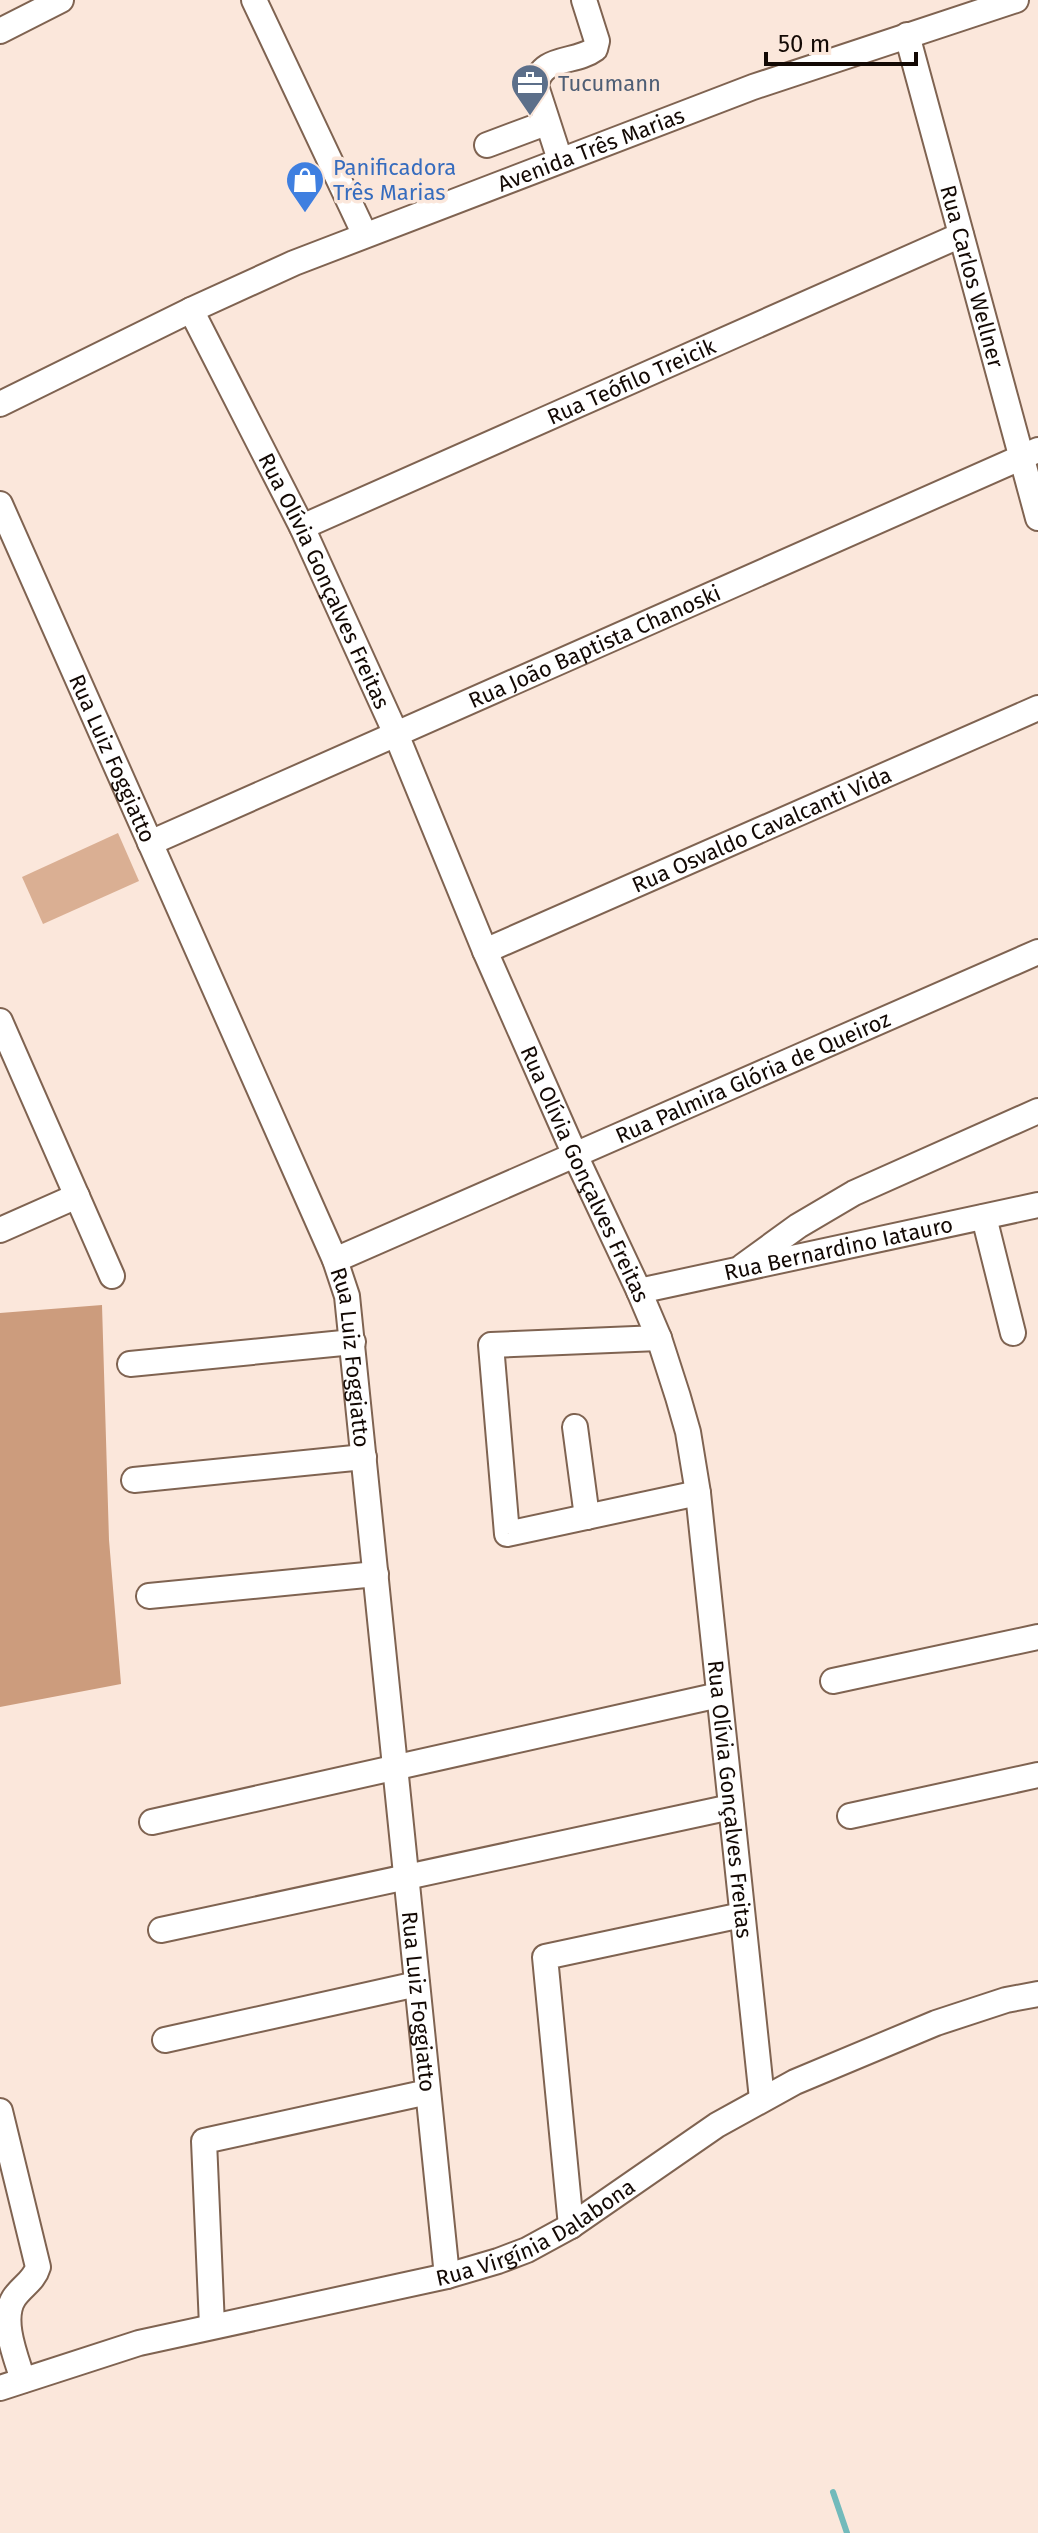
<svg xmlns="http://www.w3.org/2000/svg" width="1038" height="2533" font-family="'Fira Sans',sans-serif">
<rect width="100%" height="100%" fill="#fbe7db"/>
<polygon fill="#daaf93" points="118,833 139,881 43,924 22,877"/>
<polygon fill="#cc9c7d" points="102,1305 109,1540 121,1684 0,1707 0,1313"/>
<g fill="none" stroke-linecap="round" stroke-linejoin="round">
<polyline stroke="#72babb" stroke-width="6" points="833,2492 847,2533"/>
<g stroke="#7f6351" stroke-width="28">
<g id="minor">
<polyline points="254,0 365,235"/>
<polyline points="0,31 61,0"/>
<path id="s1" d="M907 35 1038 518"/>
<polyline points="487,145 546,123"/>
<path d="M560 160 536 86C540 55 575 64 595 49L597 41 584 0"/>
<path id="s2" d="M191 310 302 527 396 734 485 951 575 1155 639 1291 659 1338 678 1397 688 1432 698 1493 762 2099"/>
<path id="s3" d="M0 404 191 310 294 263 753 87 1016 0"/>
<path id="s4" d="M0 504 335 1260 347 1296 447 2276"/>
<path id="s5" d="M302 527 961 235"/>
<path id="s6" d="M150 843 1038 450"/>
<path id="s7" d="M485 951 1038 708"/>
<polyline points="0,1021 112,1276"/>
<polyline points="984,1217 1013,1333"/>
<polyline points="0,1230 77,1196"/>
<path id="s8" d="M335 1260 1038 952"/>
<polyline points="743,1266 798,1226 854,1193 1038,1111"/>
<path id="s9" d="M639 1291 1038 1205"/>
<polyline points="659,1338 491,1345 507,1534 698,1493"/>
<polyline points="130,1364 353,1342"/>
<polyline points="575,1427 587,1517"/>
<polyline points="134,1480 364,1457"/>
<polyline points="149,1596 376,1574"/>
<polyline points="833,1681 1038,1637"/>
<polyline points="850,1816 1038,1775"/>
<polyline points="152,1822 719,1695"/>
<polyline points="161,1930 731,1807"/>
<polyline points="165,2040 417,1984"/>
<path d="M0 2111 38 2267C34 2281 22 2286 14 2298 0 2320 16 2357 23 2380"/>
<polyline points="571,2226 545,1957 742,1915"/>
<polyline points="212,2326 204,2141 428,2092"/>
<path id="s10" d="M0 2388 139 2343 447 2276 498 2261 527 2250 571 2226 717 2125 795 2082 936 2023 1006 2000 1038 1994"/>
</g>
</g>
<use href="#minor" stroke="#fff" stroke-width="24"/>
</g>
<defs>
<g id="office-pin" transform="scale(2)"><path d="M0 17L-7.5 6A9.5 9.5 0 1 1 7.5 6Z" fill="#5c6f8a" stroke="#fbe7db"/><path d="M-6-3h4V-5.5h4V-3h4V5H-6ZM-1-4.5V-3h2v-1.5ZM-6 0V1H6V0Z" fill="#fff"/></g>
<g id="shop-pin" transform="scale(2)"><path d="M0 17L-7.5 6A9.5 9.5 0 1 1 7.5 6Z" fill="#3f7fe0" stroke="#fbe7db"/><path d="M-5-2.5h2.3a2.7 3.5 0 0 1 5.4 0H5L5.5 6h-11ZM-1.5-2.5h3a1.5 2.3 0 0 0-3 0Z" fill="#fff"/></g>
</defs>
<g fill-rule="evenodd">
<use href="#office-pin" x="530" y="83"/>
<use href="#shop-pin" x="305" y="180"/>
</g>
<g text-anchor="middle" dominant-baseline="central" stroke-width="7" stroke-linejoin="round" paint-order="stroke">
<g font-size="22" fill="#4e5e75" stroke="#fbe7db" text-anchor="start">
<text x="558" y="83">Tucumann</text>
</g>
<g font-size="22" fill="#130904" stroke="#fbe7db">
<text stroke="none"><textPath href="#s3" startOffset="644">Avenida Três Marias</textPath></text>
<text stroke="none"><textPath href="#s1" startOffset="250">Rua Carlos Wellner</textPath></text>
<text stroke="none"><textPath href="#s5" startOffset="360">Rua Teófilo Treicik</textPath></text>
<text stroke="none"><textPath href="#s2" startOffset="302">Rua Olívia Gonçalves Freitas</textPath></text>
<text stroke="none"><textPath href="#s6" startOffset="486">Rua João Baptista Chanoski</textPath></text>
<text stroke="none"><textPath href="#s4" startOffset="278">Rua Luiz Foggiatto</textPath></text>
<text stroke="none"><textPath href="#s7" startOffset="302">Rua Osvaldo Cavalcanti Vida</textPath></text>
<text stroke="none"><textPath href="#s8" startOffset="456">Rua Palmira Glória de Queiroz</textPath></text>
<text stroke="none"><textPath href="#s2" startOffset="950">Rua Olívia Gonçalves Freitas</textPath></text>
<text stroke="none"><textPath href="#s9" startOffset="204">Rua Bernardino Iatauro</textPath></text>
<text stroke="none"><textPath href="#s4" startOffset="926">Rua Luiz Foggiatto</textPath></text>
<text stroke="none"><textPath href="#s2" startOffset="1598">Rua Olívia Gonçalves Freitas</textPath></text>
<text stroke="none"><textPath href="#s4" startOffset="1574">Rua Luiz Foggiatto</textPath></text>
<text stroke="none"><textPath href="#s10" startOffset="560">Rua Virgínia Dalabona</textPath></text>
</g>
<g font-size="22" fill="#366cbe" stroke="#fbe7db" text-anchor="start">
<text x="333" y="167">Panificadora<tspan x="333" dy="25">Três Marias</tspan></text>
</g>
</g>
<path d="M766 52v12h150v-12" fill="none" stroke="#130904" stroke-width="4"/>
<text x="778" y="52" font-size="24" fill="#130904" stroke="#fbe7db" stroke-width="6" paint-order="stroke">50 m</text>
</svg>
